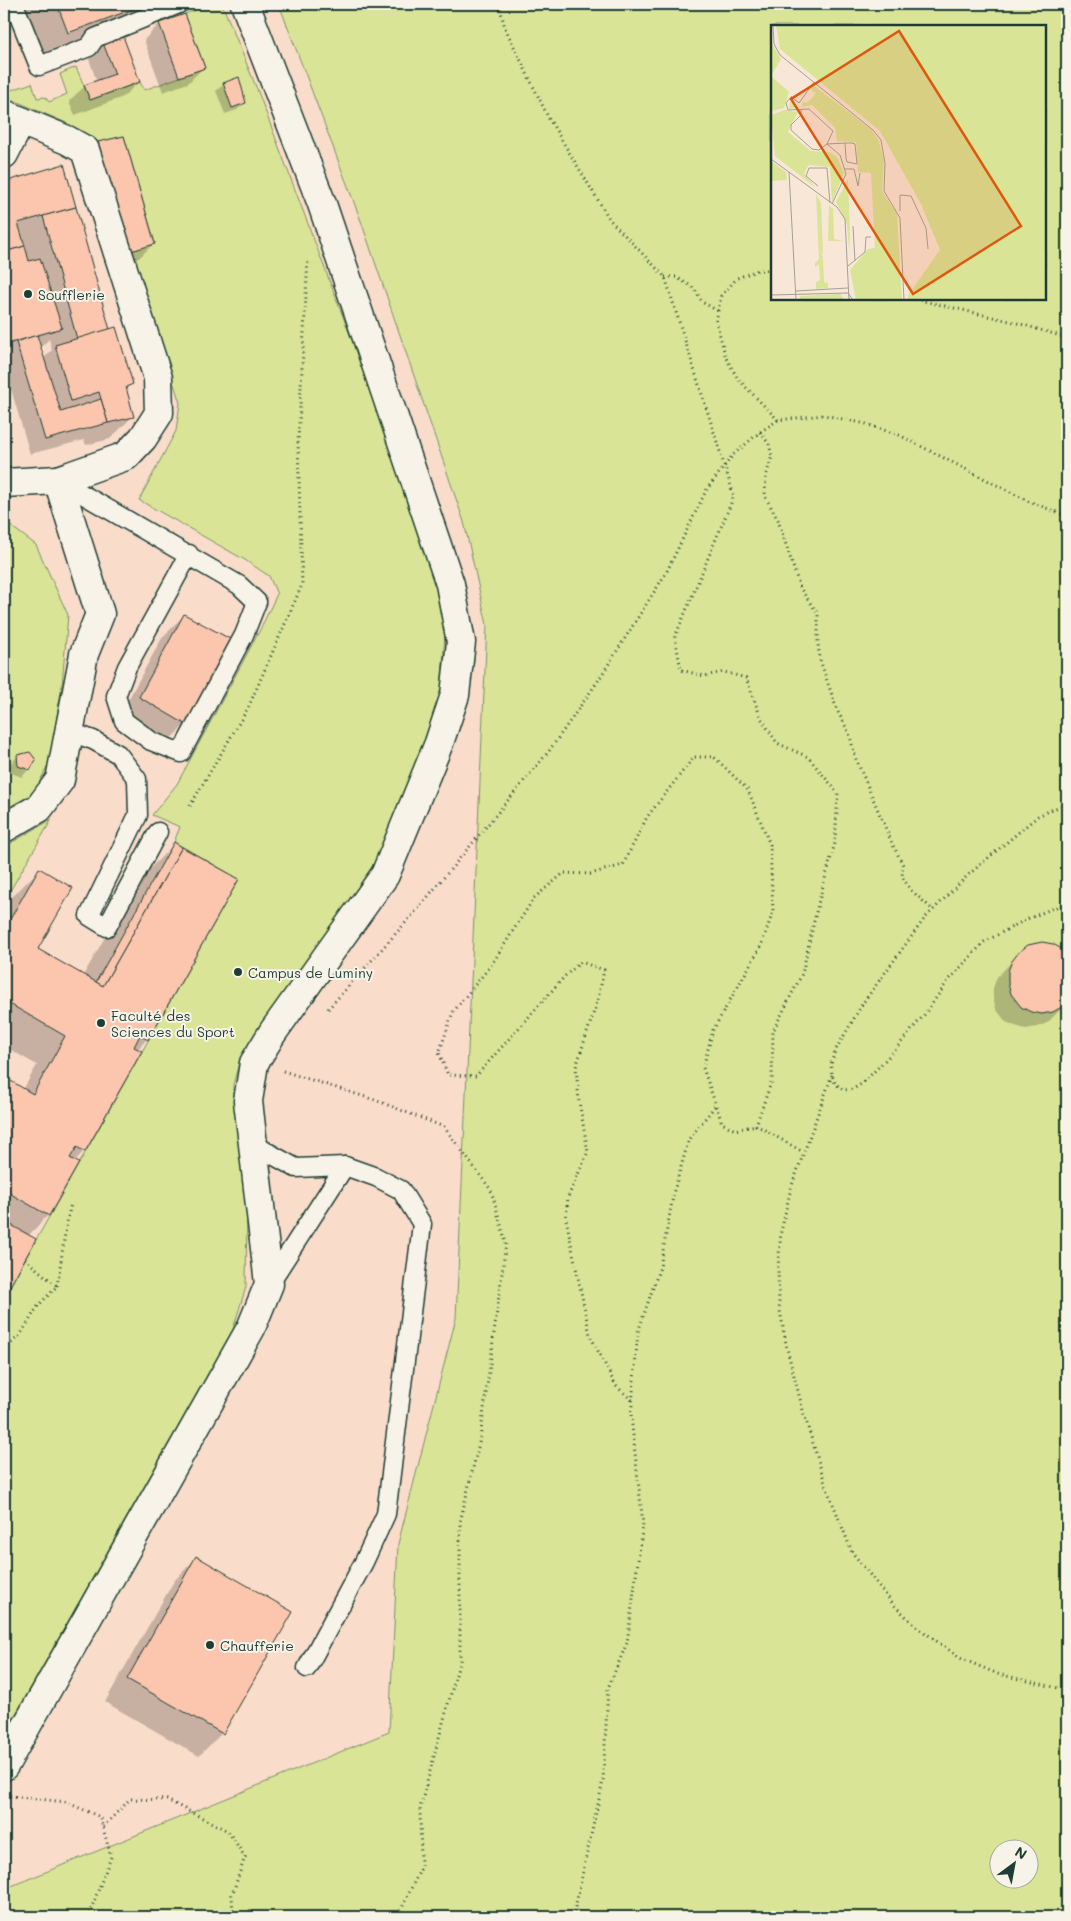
<svg xmlns="http://www.w3.org/2000/svg" width="1071" height="1921" font-family="Mali,sans-serif">
<rect width="100%" height="100%" fill="#f8e6d6"/>
<filter id="ink" filterUnits="userSpaceOnUse"><feTurbulence type="fractalNoise" baseFrequency=".02" numOctaves="2"/><feDisplacementMap in="SourceGraphic" scale="10" xChannelSelector="R" yChannelSelector="G"/><feConvolveMatrix kernelMatrix="1 2 1 2 8 2 1 2 1" color-interpolation-filters="sRGB"/></filter>
<g filter="url(#ink)">
<polygon fill="#f9dcca" points="4,4 279,4 361,221 464,522 487,625 456,1318 398,1544 389,1732 4,1889"/>
<g fill="#d9e497" stroke="#7c9066" fill-rule="evenodd">
<polygon points="212,4 222,4 257,89 384,425 436,574 446,619 441,691 420,759 380,855 240,1059 233,1085 247,1204 246,1287 233,1329 4,1735 4,1297 239,879 174,842 180,827 152,815 177,784 261,628 277,594 269,576 245,560 139,500 176,431 180,403 131,251 155,243 124,136 98,142 64,122 4,96 4,70 12,90 32,83 37,98 45,97 49,102 67,94 60,74 76,67 90,100 140,82 144,90 205,68 185,14"/>
<path d="M279 4H1067V1917H4V1889L389 1732 398 1544 456 1318 487 625 464 522 361 221ZM772 26H1045V299H772ZM998 1848H1028V1878H998Z"/>
<polygon points="4,521 36,545 68,615 62,685 50,761 34,793 4,810"/>
<polygon points="52,819 4,901 4,847"/>
</g>
<g fill="#0003" fill-rule="evenodd">
<polygon points="18,4 163,4 39,61"/>
<polygon points="184,15 203,68 188,83 163,92 144,40 159,24"/>
<polygon points="104,44 139,82 123,97 75,115 69,101 85,86 97,82 89,59"/>
<polygon points="224,84 245,103 237,110 225,114 216,91"/>
<polygon points="123,137 154,243 139,258 116,266 83,159 98,144"/>
<path d="M64 166 109 331 131 384 125 390 133 416 110 439 86 445 84 440 30 454 4 365V183ZM49 339 52 350 43 359 40 348Z"/>
<polygon points="184,615 186,724 163,746 117,720 162,638"/>
<polygon points="18,756 29,769 22,777 11,773 10,764"/>
<polygon points="174,844 147,1039 137,1050 84,1151 74,1162 48,1215 28,1236 34,1240 4,1294 4,1078 23,1090 37,1065 4,1046 4,909 10,899 39,870 37,950 83,976 135,884"/>
<polygon points="1053,945 1067,954 1067,1003 1047,1023 1037,1027 1026,1029 1015,1026 1006,1022 996,1009 993,998 993,988 997,977 1020,953"/>
<polygon points="196,1558 222,1733 199,1756 105,1702 174,1581"/>
</g>
<g fill="#fbc6ad" stroke="#1f3d34">
<polygon points="57,4 147,4 68,33"/>
<polygon points="185,14 205,68 179,77 159,23"/>
<polygon points="123,36 140,82 90,100 84,85 115,74 103,43"/>
<polygon points="239,77 246,103 232,108 223,83"/>
<polygon points="124,136 155,244 131,251 98,142"/>
<polygon points="64,164 76,207 18,223 25,246 4,252 4,182"/>
<polygon points="76,207 110,330 77,339 43,216"/>
<polygon points="25,246 29,261 40,258 62,328 4,345 4,252"/>
<polygon points="116,327 133,384 126,387 134,417 108,423 99,392 71,401 55,345"/>
<polygon points="37,335 61,412 101,399 108,423 45,440 16,342"/>
<polygon points="184,614 232,640 187,725 139,697"/>
<polygon points="30,752 36,760 30,770 18,766 17,755"/>
<polygon points="174,842 182,847 103,986 96,982"/>
<polygon points="182,847 239,879 148,1040 140,1035 134,1047 142,1051 85,1152 77,1147 70,1158 79,1163 49,1216 4,1190 4,1077 33,1094 65,1036 8,1003 4,1011 4,930 39,868 73,888 38,949 103,986"/>
<polygon points="1042,942 1053,944 1067,952 1067,1004 1053,1012 1042,1014 1031,1012 1021,1007 1011,994 1008,983 1008,971 1012,961 1019,952 1028,945"/>
<polygon points="4,1221 36,1239 4,1297"/>
<polygon points="196,1556 293,1612 223,1734 127,1679"/>
</g>
<g fill="none" stroke-linecap="round" stroke-linejoin="round">
<g stroke="#1f3d34" stroke-width="21">
<g id="service">
<polyline points="14,4 39,66 89,47 95,38 179,4"/>
<polyline points="58,480 239,585 257,602 244,635 181,753 151,741 124,721 116,696 127,667 189,554"/>
<polyline points="68,731 93,740 118,754 137,779 138,815 89,916 107,927 158,832"/>
<polyline points="253,1144 296,1168 345,1166"/>
<polyline points="269,1284 345,1166 376,1177 401,1190 422,1224 386,1514 364,1562 307,1668"/>
</g>
</g>
<g stroke="#1f3d34" stroke-width="31">
<g id="minor">
<polyline points="4,114 67,140 85,150 158,378 159,413 143,438 126,456 58,480 100,614 84,654 60,780 39,808 4,828"/>
<polyline points="4,154 21,121"/>
<polyline points="4,483 58,480"/>
<polyline points="4,1766 251,1328 269,1284 248,1101 254,1063 273,1032 385,875 439,743 455,695 461,642 450,584 322,204 245,4"/>
</g>
</g>
<g stroke="#1f3d34" stroke-width="3" stroke-dasharray="1 4" stroke-linecap="butt">
<polyline points="499,4 505,28 549,119 610,220 665,277 734,496 675,637 681,670 704,676 724,672 746,678 761,718 777,743 808,757 838,793 835,843 818,904 802,974 773,1031 772,1080 756,1125 803,1152"/>
<polyline points="772,270 758,270 737,278 721,296 716,321 726,358 738,379 778,420"/>
<polyline points="665,277 676,277 694,288 702,302 718,311"/>
<polyline points="915,299 1014,322 1067,338"/>
<polyline points="760,432 769,444 772,456 766,476 765,496 778,520 800,588 818,614 818,644 820,660 837,710 849,733 856,759 892,843 903,865 902,877 912,891 933,910"/>
<polyline points="190,806 248,708 302,585 298,442 308,259"/>
<polyline points="1066,903 1027,919 984,942 948,981 924,1015 894,1051 863,1083 853,1089 843,1090 835,1083 832,1075 831,1064 835,1051 863,1003 925,918 968,875 1038,816 1067,803"/>
<polyline points="328,1009 416,911 549,751 598,681 666,573 707,489 733,455 760,432 778,420 824,415 866,424 899,435 1028,501 1067,516"/>
<polyline points="283,1071 375,1100 444,1127 491,1190 506,1243 480,1439 460,1522 460,1660 420,1808 421,1868 400,1912 399,1917"/>
<polyline points="832,1075 791,1188 781,1232 778,1267 779,1305 787,1349 804,1414 826,1486 852,1552 893,1604 916,1626 960,1658 998,1674 1067,1690"/>
<path d="M57 1286C62 1259 64 1231 71 1204"/>
<polyline points="4,1350 21,1334 38,1306 57,1286 25,1259"/>
<polyline points="632,1400 616,1386 590,1335 566,1219 568,1197 588,1152 579,1101 576,1067 598,999 604,970 581,962 566,975 476,1076 448,1075 439,1053 453,1012 492,964 534,898 564,873 590,874 623,865 647,817 694,757 714,757 748,790 770,845 773,912 761,946 713,1030 703,1068 722,1123 735,1130 756,1125"/>
<polyline points="10,1796 66,1802 100,1817 111,1857 88,1917"/>
<polyline points="103,1827 130,1799 167,1800 228,1831 245,1857 232,1895 233,1917"/>
<polyline points="573,1917 603,1781 608,1688 627,1643 643,1524 631,1417 638,1332 660,1267 674,1191 689,1139 715,1106"/>
</g>
<use href="#service" stroke="#f7f3e8" stroke-width="18"/>
<use href="#minor" stroke="#f7f3e8" stroke-width="28"/>
</g>
</g>
<g fill="#1f3d34" stroke="#f7f3e8" stroke-width="2">
<circle cx="28" cy="294" r="5"/>
<circle cx="238" cy="972" r="5"/>
<circle cx="101" cy="1023" r="5"/>
<circle cx="210" cy="1645" r="5"/>
</g>
<g text-anchor="middle" dominant-baseline="central" stroke-width="4" stroke-linejoin="round" paint-order="stroke">
<g font-size="14" fill="#1f3d34" stroke="#f7f3e8" text-anchor="start">
<text x="38" y="294">Soufflerie</text>
<text x="248" y="972">Campus de Luminy</text>
<text x="111" y="1015">Faculté des<tspan x="111" dy="16">Sciences du Sport</tspan></text>
<text x="220" y="1645">Chaufferie</text>
</g>
</g>
<g transform="translate(771 25)">
<rect width="275" height="275" fill="#f8e6d6"/>
<path d="M5 0H275V275H137V270L169 225 150 179 109 106 9 24ZM0 17 10 34 0 51 18 67 13 83 0 86ZM42 60 100 104 108 116 113 136 111 166 126 189 131 275H85L79 245 97 224 104 223 100 148 87 147 85 117 66 116 64 103 41 80 18 84 19 76 27 82 31 81 32 76 35 78 40 74 45 68 39 64ZM14 85 27 87 17 107 40 126 58 127 66 132 73 148 61 177 59 142 38 140 35 144 33 149 45 163 4 131 0 90ZM0 136 15 147 16 155 0 156ZM77 154 79 210 78 224 76 200 65 177ZM45 169 50 178 52 229 49 225 52 232 49 237 52 233 53 257 57 258V263L45 264V257L49 255 48 239 44 242V238L48 234ZM58 180 62 184 63 214 72 216H57ZM69 269 74 275 29 274V271Z" fill="#d9e497"/>
<path fill="none" stroke="#a1a295" stroke-width="1" d="M2 0 3 19 9 30 102 105 110 115 114 138 113 166 129 193 133 275M21 71 15 78 17 85 38 84 62 106 56 119 69 130 75 149 61 179M20 72 28 78 43 57M30 85V90L20 100V105L41 124 48 125 56 119 75 118H81L84 119 86 139 76 137 75 133 74 118M0 134 66 182 74 194 78 275M73 144H83L87 161 89 148M18 147 25 275M47 161 35 151 38 143H56L59 178M129 186V170L140 171 155 203 157 224M82 201 84 236M77 241 94 227 95 212H100M25 266 77 263M0 270 77 268 82 275"/>
<path fill="#de580e" fill-opacity="0.15" stroke="#de580e" stroke-width="2.5" d="M128 6 250 201 142 269 20 74Z"/>
<rect width="275" height="275" fill="none" stroke="#1f3d34" stroke-width="2.5"/>
</g>
<rect width="1071" height="1921" fill="none" stroke="#f7f3e8" stroke-width="20"/>
<rect x="10" y="10" width="1051" height="1901" fill="none" stroke="#1f3d34" stroke-width="2" filter="url(#ink)"/>
<g transform="translate(1014 1864) rotate(32)"><circle r="24" fill="#f7f3e8" stroke="#a1aaa0"/>
<path d="M0-4L9 19L0 12L-9 19Z" fill="#1f3d34"/>
<text y="-8" font-size="14" font-weight="bold" text-anchor="middle" fill="#1f3d34">N</text>
</g>
</svg>
